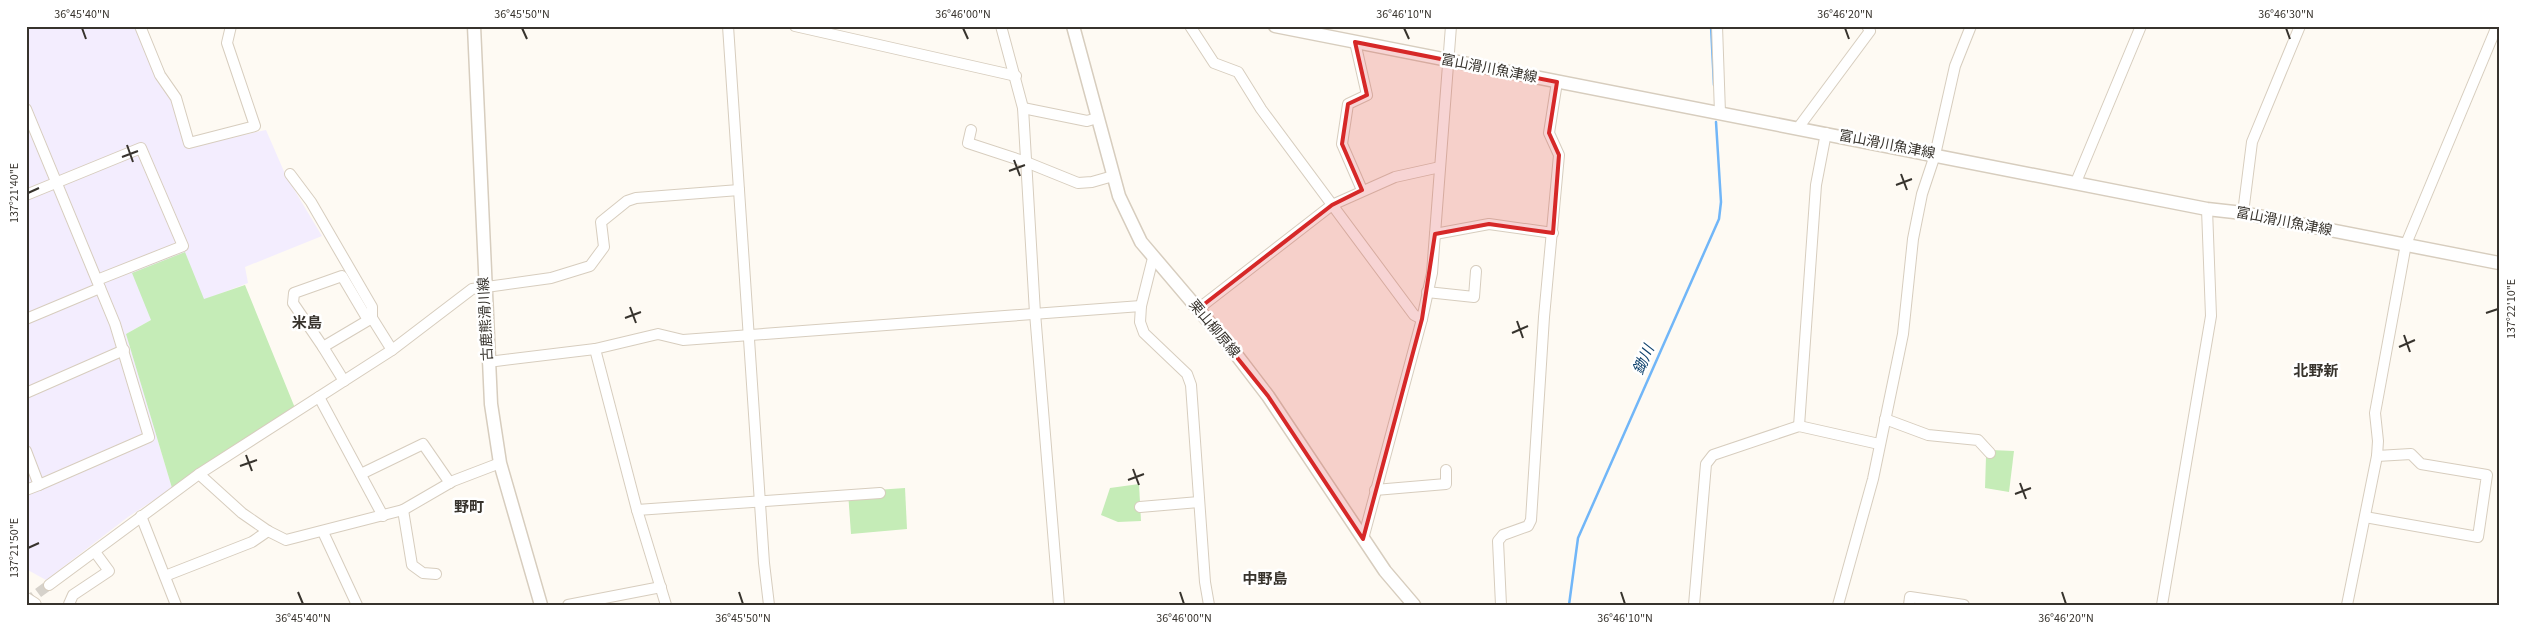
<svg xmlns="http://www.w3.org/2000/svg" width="2525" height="631" font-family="'Source Sans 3','Noto Sans JP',sans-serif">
<rect width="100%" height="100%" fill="#fefaf3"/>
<polygon fill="#f3edfe" points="26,26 136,26 158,82 171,99 187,147 266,130 286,176 322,236 245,267 248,283 151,320 126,334 172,488 128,517 46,580 26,569"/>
<g fill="#c5ecb7">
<polygon points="185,252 204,299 245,285 295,408 172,488 126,334 151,320 132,273"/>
<polygon points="1991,450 2014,451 2009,492 1985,488 1986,456"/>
<polygon points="1139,484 1141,521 1118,522 1101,515 1110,488"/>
<polygon points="905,488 907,529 851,534 848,492"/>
</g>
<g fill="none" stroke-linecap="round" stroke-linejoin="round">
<g stroke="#71b6f8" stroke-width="2.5">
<polyline points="1711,26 1714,85"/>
<polyline points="1569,605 1578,538 1719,219 1721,202 1716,122"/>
</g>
<polyline stroke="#d6d2cb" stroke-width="10" stroke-dasharray="10 5" stroke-linecap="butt" points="26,602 49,585"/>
<g stroke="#d7cdbe" stroke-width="12">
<g id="minor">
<polyline points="140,26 160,75 176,98 189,143 255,126 227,43 231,26"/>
<polyline points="728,26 764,563 769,605"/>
<polyline points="795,26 1016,76"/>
<polyline points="1001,26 1023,108 1035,313 1059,605"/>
<polyline points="1190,26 1214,63 1238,72 1261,109 1414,315 1422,319"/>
<polyline points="1717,26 1720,113"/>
<polyline points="1355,42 1367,95 1348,104 1342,144 1362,190"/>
<polyline points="1023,108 1087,121 1097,118"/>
<polyline points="26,109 115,324 149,437 39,485 26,451"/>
<polyline points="1798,128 1870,31 1867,26"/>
<polyline points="971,130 968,143 1026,162 1078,183 1092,182 1113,176"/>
<polyline points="290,174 311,202 372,307 372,318"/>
<polyline points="2076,182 2141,26"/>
<polyline points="26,195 141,148 183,246 97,280"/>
<polyline points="2243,213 2252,142 2300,26"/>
<polyline points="1435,234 1489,224 1553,233"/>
<polyline points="1153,258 1141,306 1140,322 1144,333 1187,374 1191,385 1205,582 1209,605"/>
<polyline points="1427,292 1474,297 1476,271"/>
<polyline points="1198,309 1332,205 1395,177 1440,167"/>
<polyline points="26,319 100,288"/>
<polyline points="323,347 293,303 294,293 342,276 368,320"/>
<polyline points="595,349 637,510 666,605"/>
<polyline points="488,362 595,349 658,334 683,340 1141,306"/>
<polyline points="344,381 323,347 372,318 392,350"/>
<polyline points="26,393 124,350"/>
<polyline points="319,397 383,516"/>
<polyline points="1885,419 1928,435 1978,440 1990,453"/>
<polyline points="1799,426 1816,185 1826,133"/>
<polyline points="199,474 242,513 268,531 286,540 403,510 453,481 500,463"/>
<polyline points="361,474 423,444 450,483"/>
<polyline points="26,490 39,485"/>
<polyline points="1375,490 1446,484 1446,470"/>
<polyline points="1140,507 1199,502"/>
<polyline points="403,510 412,565 423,573 436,574"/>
<polyline points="637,510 880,493"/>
<polyline points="141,516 176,605"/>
<polyline points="2365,517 2478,537 2487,475 2421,464 2411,454 2377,456"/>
<polyline points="323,532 357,605"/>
<polyline points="1363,539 1422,319 1432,273 1451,26"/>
<polyline points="165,576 252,542 268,531"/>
<polyline points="49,585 199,474 392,350 472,289 551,278 590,266 604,247 601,222 627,201 636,198 739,190"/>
<polyline points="69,604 73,595 109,571 95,552"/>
<polyline points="568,605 661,587"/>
<polyline points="1501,605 1498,541 1503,535 1528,526 1531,520 1544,317 1559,155 1549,133 1557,82"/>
<polyline points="1694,605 1706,464 1713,455 1799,426 1879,444"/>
<polyline points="1838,605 1873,479 1903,334 1913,239 1922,194 1935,155 1955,66 1971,26"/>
<polyline points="1909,605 1910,597 1964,605"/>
<polyline points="2162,605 2211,316 2207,209"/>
<polyline points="2347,605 2377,456 2378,441 2375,413 2406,244 2497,26"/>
</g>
</g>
<g stroke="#d7cdbe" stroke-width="15">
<g id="major">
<polyline points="474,26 491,404 500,463 541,605"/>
<polyline points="1073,26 1119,196 1141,242 1232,349 1268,396 1385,571 1414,605"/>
<polyline points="1275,26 2207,209 2243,213 2499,263"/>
</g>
</g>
<g stroke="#d7cdbe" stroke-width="16">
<polyline id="highway" points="26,600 34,605"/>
</g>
<use href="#minor" stroke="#fff" stroke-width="10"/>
<use href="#major" stroke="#fff" stroke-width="12"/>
<use href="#highway" stroke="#fff" stroke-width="14"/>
</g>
<path fill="#d62828" fill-opacity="0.2" stroke="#d62828" stroke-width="4" stroke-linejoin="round" d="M1355 42 1557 82 1549 133 1559 155 1553 233 1489 224 1435 234 1422 319 1363 539 1268 396 1198 309 1332 205 1362 190 1342 144 1348 104 1367 95Z"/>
<path fill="none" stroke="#37332d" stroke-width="2" d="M82 28 86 39M522 28 527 39M963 28 968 39M1404 28 1409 39M1845 28 1849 39M2286 28 2290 39M127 145 133 162M122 157 138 151M1014 160 1020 176M1009 171 1025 165M1901 174 1907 190M1896 185 1912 179M28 193 39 188M630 307 636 323M2486 313 2498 309M625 318 641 312M1517 321 1523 338M1512 333 1528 326M2404 335 2410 352M2399 347 2415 340M246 455 252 471M240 466 257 460M1133 469 1139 485M1128 480 1144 474M2020 483 2026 499M2015 494 2031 488M28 548 39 543M298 592 303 604M739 592 743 604M1180 592 1184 604M1621 592 1625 604M2062 592 2066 604"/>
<g text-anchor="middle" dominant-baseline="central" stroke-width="5" stroke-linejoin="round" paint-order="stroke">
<g font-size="14" fill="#37332d" stroke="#fff">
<text transform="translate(1489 69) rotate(11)">富山滑川魚津線</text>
<text transform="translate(1887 145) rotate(11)">富山滑川魚津線</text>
<text transform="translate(2284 222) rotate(11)">富山滑川魚津線</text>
<text transform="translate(486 319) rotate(-93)">古鹿熊滑川線</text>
<text transform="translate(1214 329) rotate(50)">栗山柳原線</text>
</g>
<g font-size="15" font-weight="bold" fill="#37332d" stroke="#fff">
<text x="307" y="323">米島</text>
<text x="2316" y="371">北野新</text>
<text x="469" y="507">野町</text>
<text x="1265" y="579">中野島</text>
</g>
<g font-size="15" font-style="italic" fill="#0f426d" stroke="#fff">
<text transform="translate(1644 360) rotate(-66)">鋤川</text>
</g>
</g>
<rect width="2525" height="631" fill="none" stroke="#ffffff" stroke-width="55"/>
<rect x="28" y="28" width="2470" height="576" fill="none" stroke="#37332d" stroke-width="2"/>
<g font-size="12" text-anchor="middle" fill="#37332d">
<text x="82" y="18">36°45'40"N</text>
<text x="522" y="18">36°45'50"N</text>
<text x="963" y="18">36°46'00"N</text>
<text x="1404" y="18">36°46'10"N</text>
<text x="1845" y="18">36°46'20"N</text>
<text x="2286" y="18">36°46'30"N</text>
<text transform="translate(14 193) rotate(-90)" y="4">137°21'40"E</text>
<text transform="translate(2511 309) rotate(-90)" y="4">137°22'10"E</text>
<text transform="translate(14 548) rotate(-90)" y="4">137°21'50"E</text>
<text x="303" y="622">36°45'40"N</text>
<text x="743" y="622">36°45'50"N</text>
<text x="1184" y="622">36°46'00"N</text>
<text x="1625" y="622">36°46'10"N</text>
<text x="2066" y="622">36°46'20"N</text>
</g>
</svg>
